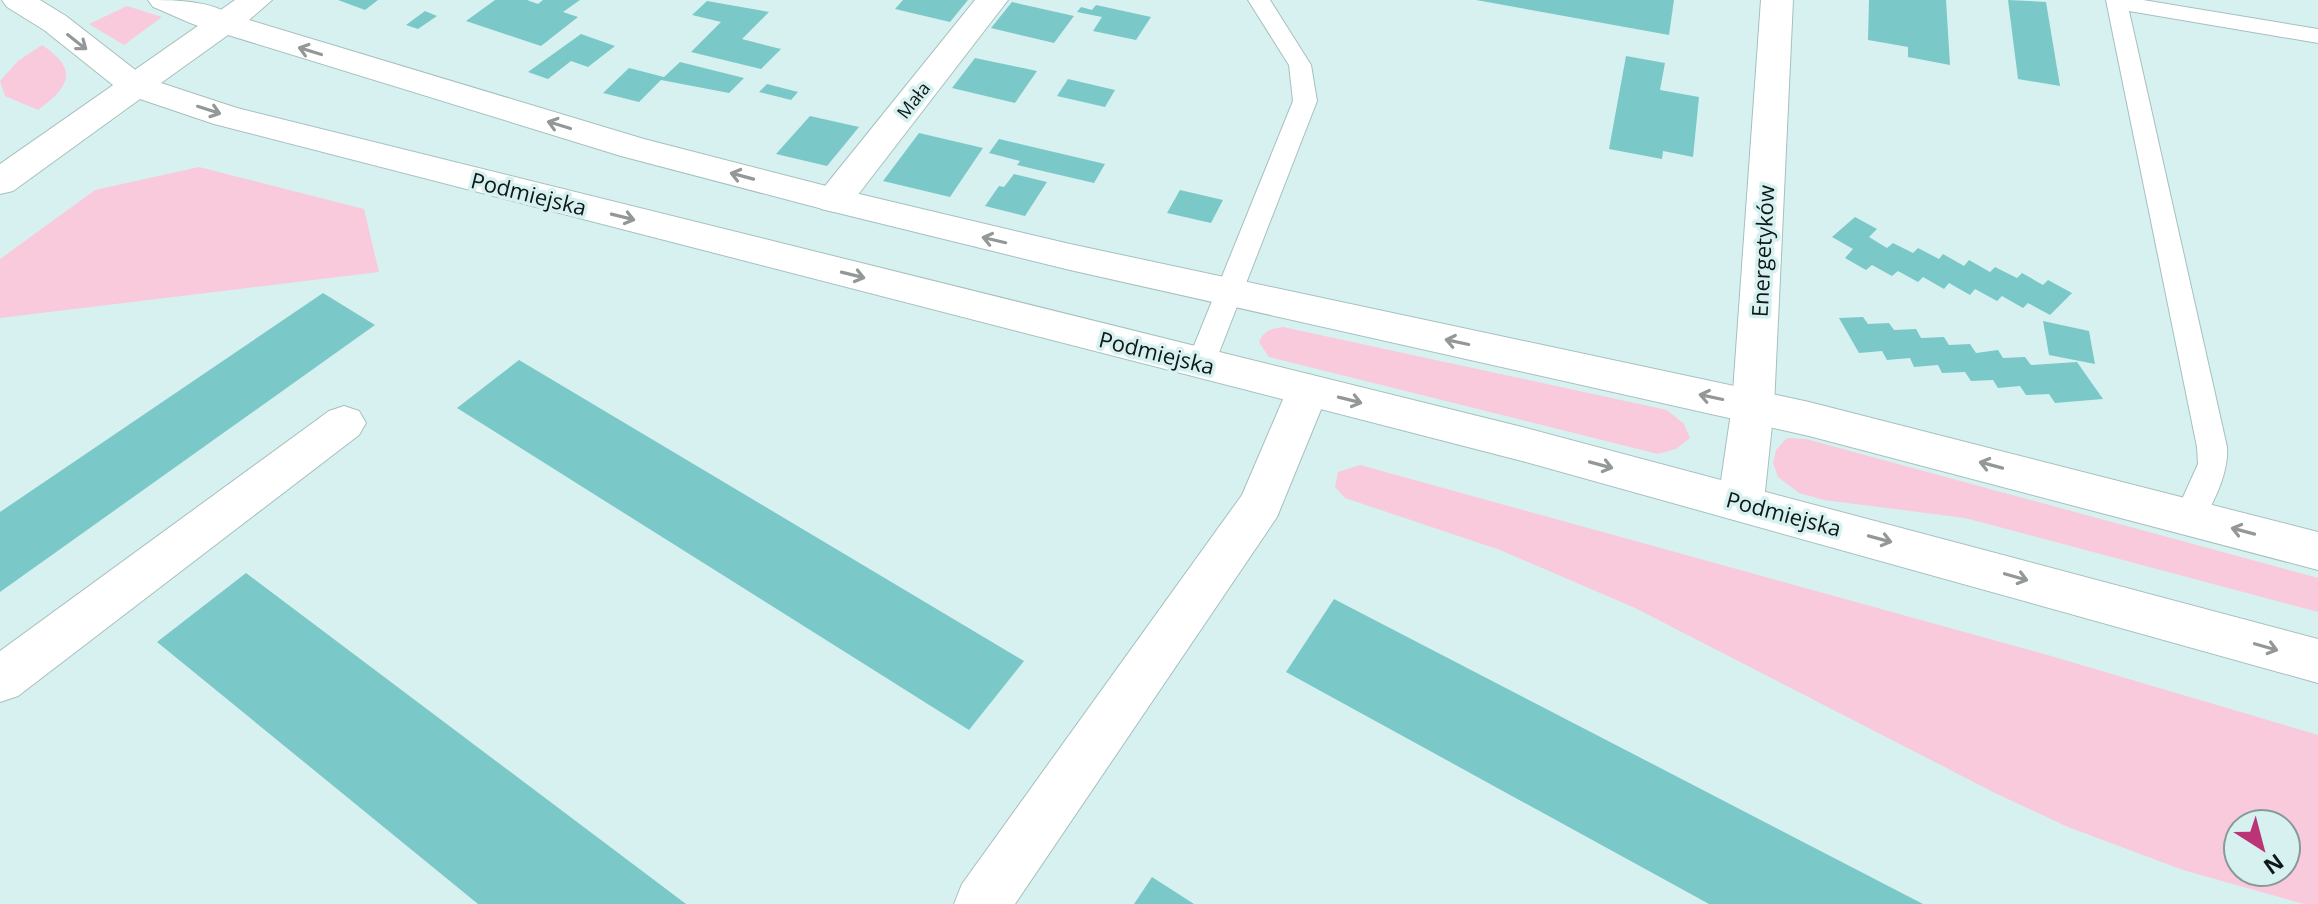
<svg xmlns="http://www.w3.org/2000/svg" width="2318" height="904" font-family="'Open Sans',sans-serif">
<rect width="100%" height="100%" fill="#d7f1f1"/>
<g fill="#f9cadb" fill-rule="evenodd">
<polygon points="127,6 162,17 124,45 89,24"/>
<path d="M42 45C79 70 70 86 38 110L5 96 0 81 18 61Z"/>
<polygon points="199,167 364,209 379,272 0,318 0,259 95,190"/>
<path d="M1283 327 1667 410 1684 424 1690 438 1676 449 1658 454 1269 357 1259 342C1264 330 1271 329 1283 327Z"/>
<polygon points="1787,438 1806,439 2318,578 2318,612 1965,518 1824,500 1799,493 1778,477 1773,463 1776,450"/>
<path d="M1360 465 2051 656 2318 735V904H2304L2183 870 2068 827 1997 794 1635 608 1500 550 1345 498 1335 487 1338 472ZM2238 824H2286V872H2238Z"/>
</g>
<g fill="#7bc8c8">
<polygon points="338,0 378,0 365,10"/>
<polygon points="495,0 527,0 538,4 543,0 580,0 563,12 578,17 541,46 466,21"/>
<polygon points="903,0 968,0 950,22 895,9"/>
<polygon points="1476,0 1674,0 1669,35"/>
<polygon points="1869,0 1946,0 1950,65 1908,57 1908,47 1868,40"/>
<polygon points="2008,0 2046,2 2060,86 2018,79"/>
<polygon points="707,1 769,12 742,39 781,49 761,69 691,52 721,22 692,15"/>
<polygon points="1012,2 1074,16 1054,43 991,28"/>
<polygon points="1096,5 1151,17 1136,40 1093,31 1102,17 1077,12 1081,7 1092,10"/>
<polygon points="425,11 437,16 418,29 406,25"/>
<polygon points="581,34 615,46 588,67 571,61 548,79 528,72"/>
<polygon points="1626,56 1665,63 1660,90 1699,97 1693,157 1663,151 1662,159 1609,149"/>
<polygon points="975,58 1037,71 1015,103 952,88"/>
<polygon points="680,62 744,78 729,93 661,80 639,102 603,93 629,68 664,77"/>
<polygon points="1068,79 1115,90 1105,107 1057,96"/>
<polygon points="767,84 798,92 791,100 759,92"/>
<polygon points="810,116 859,127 827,166 776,154"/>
<polygon points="919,133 983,148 950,197 883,181"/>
<polygon points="999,139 1105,164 1094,183 1017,165 1020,161 989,153"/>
<polygon points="1014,174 1047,182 1025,216 985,206 999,186 1004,187"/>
<polygon points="1180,190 1223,200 1211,223 1167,213"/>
<polygon points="1855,217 1877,229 1869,237 1887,248 1893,243 1913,253 1918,248 1939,259 1943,254 1964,266 1969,260 1990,272 1995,267 2017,278 2022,273 2043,285 2048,280 2072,293 2050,315 2028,303 2023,308 2002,296 1997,301 1975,289 1970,295 1949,283 1944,289 1923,277 1918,282 1898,271 1892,276 1872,265 1866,270 1845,258 1853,249 1832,237"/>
<polygon points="323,293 375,325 0,592 0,512"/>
<polygon points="1863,317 1868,324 1889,323 1894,330 1916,329 1921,338 1944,337 1949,345 1970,344 1976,353 1998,350 2003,358 2025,357 2031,365 2077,362 2103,399 2055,403 2049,394 2026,395 2020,386 1998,388 1993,380 1971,381 1965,372 1942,373 1938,365 1914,367 1910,358 1887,360 1882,351 1859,353 1839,318"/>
<polygon points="2043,321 2089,331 2095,364 2049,355"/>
<polygon points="519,360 1024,661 969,730 457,408"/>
<polygon points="246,573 686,904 478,904 157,642"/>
<polygon points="1334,599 1923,904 1709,904 1286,672"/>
<polygon points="1152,877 1194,904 1134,904"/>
</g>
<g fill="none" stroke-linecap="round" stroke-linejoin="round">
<g stroke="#a6bfbf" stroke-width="2">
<g id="lane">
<polygon points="1248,0 1270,0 1311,65 1317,101 1215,363 1211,370 1201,374 1191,370 1187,363 1293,101 1289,65"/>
<path d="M2106 0H2143L2318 29V43L2129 11 2227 447C2229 474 2213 502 2201 526L2190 530 2179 526 2174 517 2198 464 2197 447Z"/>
</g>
</g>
<g stroke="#a6bfbf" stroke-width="2">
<g id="street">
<polygon points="2,0 40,0 66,16 147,79 152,86 147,93 135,96 123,93 44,30 7,7"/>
<path d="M148 0C174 0 222 0 239 23L234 30C209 36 177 16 153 7Z"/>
<polygon points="975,0 1008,0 847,209 834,212 821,209 815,200 821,191"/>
<polygon points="1761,0 1793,0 1774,406 1764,501 1757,514 1741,519 1725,514 1718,501 1732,406"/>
<polygon points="1308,374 1323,379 1329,390 1277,517 1015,904 954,904 962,884 1242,495 1287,390 1293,379"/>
<polygon points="344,406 359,411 366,423 359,435 18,696 0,702 0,651 329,411"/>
</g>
</g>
<g stroke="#a6bfbf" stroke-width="2">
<polygon id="secondary" points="235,0 272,0 249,20 644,139 834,188 1070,244 1809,402 2318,532 2318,570 1809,436 1070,270 834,212 621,156 228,35 161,83 237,108 1522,427 2318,639 2318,683 1522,461 214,124 140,99 13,191 0,194 0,164"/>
</g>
<use href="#lane" fill="#fff" fill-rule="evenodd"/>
<use href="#street" fill="#fff" fill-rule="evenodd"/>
<use href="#secondary" fill="#fff" fill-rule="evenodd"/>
</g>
<defs><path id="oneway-shaft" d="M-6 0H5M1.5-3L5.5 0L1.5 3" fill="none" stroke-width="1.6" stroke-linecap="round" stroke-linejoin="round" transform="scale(2)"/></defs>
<g stroke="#939797">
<use href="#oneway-shaft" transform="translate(77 42) rotate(38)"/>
<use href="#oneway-shaft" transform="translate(310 51) rotate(-163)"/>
<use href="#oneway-shaft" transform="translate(209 110) rotate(18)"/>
<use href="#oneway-shaft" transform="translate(559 125) rotate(-163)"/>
<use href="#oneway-shaft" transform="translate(742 176) rotate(-165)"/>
<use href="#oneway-shaft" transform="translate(623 217) rotate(14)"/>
<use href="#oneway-shaft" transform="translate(994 240) rotate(-167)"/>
<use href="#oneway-shaft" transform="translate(853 275) rotate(14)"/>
<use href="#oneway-shaft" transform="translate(1457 342) rotate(-168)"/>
<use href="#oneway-shaft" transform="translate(1711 397) rotate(-168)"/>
<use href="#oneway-shaft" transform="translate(1350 400) rotate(14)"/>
<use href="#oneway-shaft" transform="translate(1601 465) rotate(15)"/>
<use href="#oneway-shaft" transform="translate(1991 465) rotate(-165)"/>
<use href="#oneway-shaft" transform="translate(2243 531) rotate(-165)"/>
<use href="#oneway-shaft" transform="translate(1880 539) rotate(15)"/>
<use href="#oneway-shaft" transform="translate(2016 577) rotate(16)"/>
<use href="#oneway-shaft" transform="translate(2266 647) rotate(16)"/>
</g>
<g text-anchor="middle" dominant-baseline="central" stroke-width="7" stroke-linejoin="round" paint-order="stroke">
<g font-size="18" fill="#0e1818" stroke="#d7f1f1">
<text transform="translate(913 100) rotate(-52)">Mała</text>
</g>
<g font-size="22" fill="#0e1818" stroke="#d7f1f1">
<text transform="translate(529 193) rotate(14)">Podmiejska</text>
<text transform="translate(1762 251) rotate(-87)">Energetyków</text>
<text transform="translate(1157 352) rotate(14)">Podmiejska</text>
<text transform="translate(1784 513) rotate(15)">Podmiejska</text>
</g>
</g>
<g transform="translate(2262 848) rotate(144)"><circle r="38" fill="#d7f1f1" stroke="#879a9a" stroke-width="2"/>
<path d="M0-6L14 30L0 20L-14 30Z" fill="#bb3576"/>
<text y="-12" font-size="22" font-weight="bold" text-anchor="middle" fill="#0e1818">N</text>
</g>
</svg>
